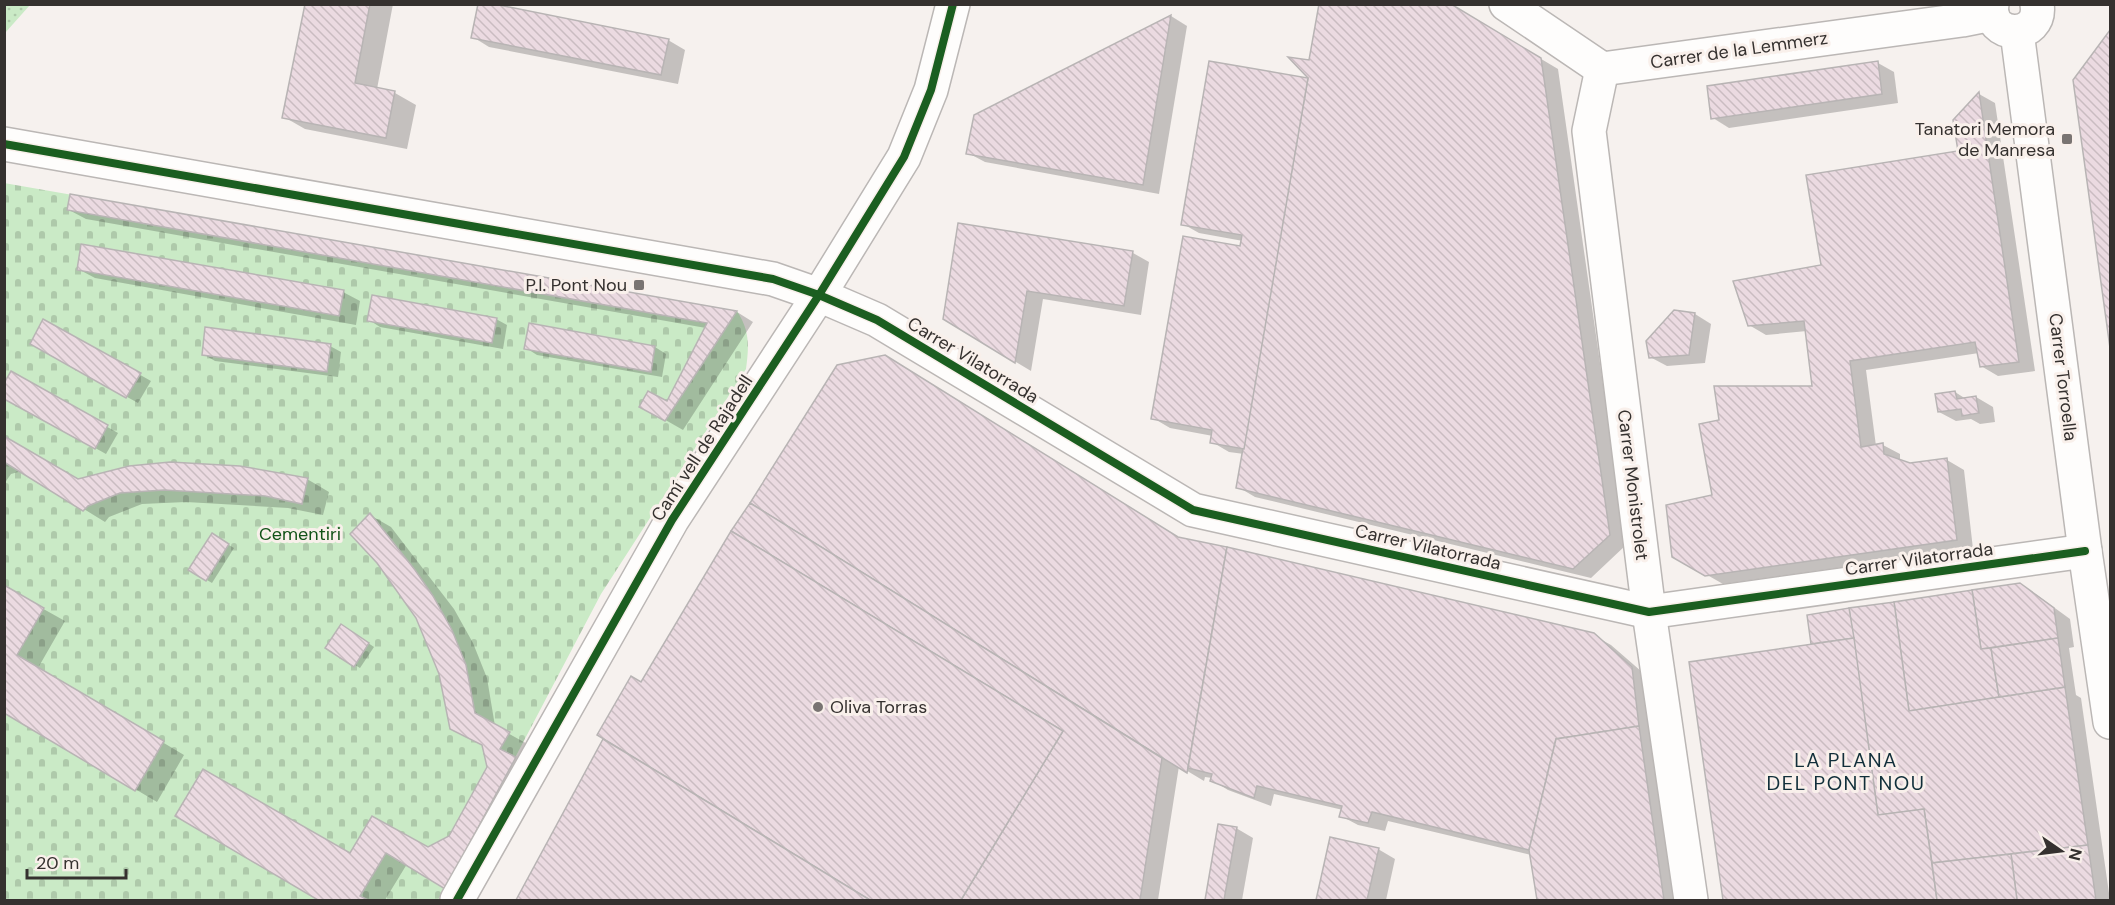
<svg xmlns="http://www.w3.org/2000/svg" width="2115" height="905" font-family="'DM Sans',sans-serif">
<defs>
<pattern id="grass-dots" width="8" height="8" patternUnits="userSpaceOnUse" patternTransform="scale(1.5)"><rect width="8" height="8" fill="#caeac6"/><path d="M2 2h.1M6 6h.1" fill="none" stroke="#aec9aa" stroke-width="1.8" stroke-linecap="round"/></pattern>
<pattern id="cemetery-stones" width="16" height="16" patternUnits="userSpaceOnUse" patternTransform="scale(1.5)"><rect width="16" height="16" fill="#caeac6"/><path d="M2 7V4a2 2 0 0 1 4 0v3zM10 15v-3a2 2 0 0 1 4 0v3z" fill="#aec9aa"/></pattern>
<pattern id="building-back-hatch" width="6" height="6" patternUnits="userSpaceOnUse" patternTransform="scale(1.5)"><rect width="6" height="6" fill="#ebdae1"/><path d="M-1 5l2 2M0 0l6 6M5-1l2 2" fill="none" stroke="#cabcc1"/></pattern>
</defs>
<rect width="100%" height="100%" fill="#f6f1ee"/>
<polygon fill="url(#grass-dots)" points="5,4 30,5 5,33 4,5"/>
<path fill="url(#cemetery-stones)" d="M4 183 737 311C750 331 749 346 746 369L601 594 455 872 438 900H5Z"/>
<g fill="#0003">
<polygon points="306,4 393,4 377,89 395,93 416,105 407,149 305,129 284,117"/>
<polygon points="1449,4 1558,69 1626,545 1591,578 1255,497 1238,487 1244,454 1229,452 1212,442 1213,436 1170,428 1153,418 1242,247 1243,241 1199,233 1183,224 1312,81 1311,61"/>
<polygon points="1171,16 1187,26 1159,194 985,162 968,153 975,116"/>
<polygon points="2110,32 2110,337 2075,80"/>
<polygon points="473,37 668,40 685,50 678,84 489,47"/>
<polygon points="1878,63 1894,72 1898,103 1729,128 1713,118"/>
<polygon points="1979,94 1995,103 2035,371 1998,376 1981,366 1979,353 1866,370 1876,446 1883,445 1900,454 1900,461 1910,464 1947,460 1964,470 1973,549 1723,584 1674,556 1713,496 1721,421 1814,388 1807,331 1766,335 1749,325 1960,153"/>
<polygon points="72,196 737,312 753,322 683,430 641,406 668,403 706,328 86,219 69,210"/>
<polygon points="1133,253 1149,262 1141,315 1043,299 1031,371 944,319"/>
<polygon points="78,269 343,292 360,301 356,325 95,278"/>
<polygon points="1675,312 1695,314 1711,324 1705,363 1667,366 1650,357"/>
<polygon points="496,319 507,325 503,349 380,327 369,320"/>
<polygon points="44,321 151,381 138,403 32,344"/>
<polygon points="530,325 655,347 666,354 662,377 537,355 526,348"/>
<polygon points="330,346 341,352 338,377 215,361 203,354"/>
<polygon points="838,366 1179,539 1593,635 1611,645 1649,678 1679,900 1538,900 1531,855 1388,821 1385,831 1358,825 1341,816 1343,810 1274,794 1271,806 1228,790 1212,780 1212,778 1205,777 1204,781 1179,766 1158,900 517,900 604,739 642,684 733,532"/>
<polygon points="12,373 118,433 106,454 4,397"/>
<polygon points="1955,392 1966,399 1976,397 1993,407 1995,422 1980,424 1971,419 1956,421 1939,412"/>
<polygon points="4,438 78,480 307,479 329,492 323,515 288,508 186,502 142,504 109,517 105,522 22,471 11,474 4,484"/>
<polygon points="370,515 391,527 454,609 473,643 487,678 495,726 531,746 467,899 407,864 385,900 320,900 177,816 350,855 427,849 450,837 489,767 484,746 441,674 418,617"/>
<polygon points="212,535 234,548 212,583 190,570"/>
<polygon points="2020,585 2037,595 2070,619 2074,647 2069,648 2076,695 2081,698 2110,900 1724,900 1690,663 1813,645 1808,616"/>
<polygon points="4,587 65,621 38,668 184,755 157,802 7,713 4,716"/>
<polygon points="346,628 374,647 360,668 327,648"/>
<polygon points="1219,826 1236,828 1253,838 1242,900 1206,900"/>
<polygon points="1332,839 1378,849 1395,859 1386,900 1318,900"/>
</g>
<g fill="url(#building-back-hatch)" stroke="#b8b4b4" stroke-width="1.5">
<polygon points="305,4 370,4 355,83 395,91 386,138 282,118"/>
<polygon points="478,4 494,4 669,39 661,75 471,38"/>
<polygon points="1319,4 1451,4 1541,58 1610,535 1573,569 1236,488 1308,78 1288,57 1309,60"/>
<polygon points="1171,15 1143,185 966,154 974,115"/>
<polygon points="2110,30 2110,348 2073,80"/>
<polygon points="1209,61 1308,78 1244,449 1210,443 1212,430 1151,419 1183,236 1240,246 1242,235 1181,225"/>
<polygon points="1878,61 1882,94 1711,119 1707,86"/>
<polygon points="1979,92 2019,362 1980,367 1975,342 1850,361 1861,447 1883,443 1884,454 1910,463 1947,458 1957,540 1705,576 1672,557 1666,505 1712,495 1699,424 1719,420 1714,386 1812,386 1804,321 1748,326 1733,281 1821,265 1806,175 1958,151 1953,120"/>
<polygon points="70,194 737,311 665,421 639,407 648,391 667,401 707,323 67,210"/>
<polygon points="958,223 1133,251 1124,306 1027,291 1015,363 943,319"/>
<polygon points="81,244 344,290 339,316 77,270"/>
<polygon points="372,295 497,318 492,343 367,321"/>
<polygon points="1674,310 1695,313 1689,355 1649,358 1646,341"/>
<polygon points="43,319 141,373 126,398 30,344"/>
<polygon points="529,323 655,346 651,372 524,349"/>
<polygon points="205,327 331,344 327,372 202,355"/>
<polygon points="885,355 1178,537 1227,547 1187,773 750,503 837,365"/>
<polygon points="11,371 108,425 95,449 4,399 4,383"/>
<polygon points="1955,391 1957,399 1976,396 1979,413 1962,416 1961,409 1938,412 1935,394"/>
<polygon points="4,436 78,479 129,466 170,462 240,466 308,478 302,504 265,496 164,490 120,493 88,506 83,511 4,462"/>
<polygon points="750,503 1162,758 1140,900 961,900 1063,731 731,531"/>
<polygon points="370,513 415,570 433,596 452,630 466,665 475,713 510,732 500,749 516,757 445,889 386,853 360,896 368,900 318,900 175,816 203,769 350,853 372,816 428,847 449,836 487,767 482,745 450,729 439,674 416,618 377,563 350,534"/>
<polygon points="731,531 1063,731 961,900 870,900 597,735 631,676 641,682"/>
<polygon points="212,533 229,544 206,581 188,570"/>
<polygon points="1227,547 1594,633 1632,667 1639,726 1556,739 1529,850 1372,812 1368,823 1339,817 1342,806 1257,786 1254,798 1210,781 1212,774 1188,768"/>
<polygon points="2020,583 2054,608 2058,638 1981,649 1972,590"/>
<polygon points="4,585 44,608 17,655 164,741 135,791 4,713"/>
<polygon points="1972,590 1981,649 1991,648 1999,697 1909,711 1894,602"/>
<polygon points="1894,602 1909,711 2065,687 2088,845 1932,863 1924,809 1878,815 1849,608"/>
<polygon points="1849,608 1854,638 1811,644 1807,615"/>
<polygon points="341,624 369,643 354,667 325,648"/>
<polygon points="1854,638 1878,815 1924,809 1937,900 1723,900 1689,662"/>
<polygon points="2058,638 2065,687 1999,697 1991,648"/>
<polygon points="1639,726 1664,900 1537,900 1529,850 1556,739"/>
<polygon points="603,739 870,900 516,900"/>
<polygon points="1218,824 1237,827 1224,900 1205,900"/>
<polygon points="1330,837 1379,848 1367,900 1316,900"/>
<polygon points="2088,845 2096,900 2017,900 2011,854"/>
<polygon points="2011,854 2017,900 1937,900 1932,863"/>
</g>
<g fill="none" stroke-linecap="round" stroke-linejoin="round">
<g stroke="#bbb7b5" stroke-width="36">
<g id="street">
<polyline points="1506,4 1602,69 1962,20 1992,14"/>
<polyline points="1602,69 1589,131 1649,612 1691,900"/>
<polyline points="4,144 773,279 819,295 877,320 1193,510 1649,612 2085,551"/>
<polyline points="457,900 672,520 819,295 904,157 931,90 953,4"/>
</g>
</g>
<g stroke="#bbb7b5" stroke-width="36">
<g id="secondary">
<path d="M1992 4C1986 40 2043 41 2037 4"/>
<polyline points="2017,32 2085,551 2110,722"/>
</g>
</g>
<use href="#street" stroke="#fefdfc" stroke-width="33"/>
<use href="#secondary" stroke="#fefdfc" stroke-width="33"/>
<g stroke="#f9f0eb" stroke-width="11">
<g id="cycleway">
<polyline points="4,144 773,279 819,295 877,320 1193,510 1649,612 2085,551"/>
<polyline points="457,900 672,520 819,295 904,157 931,90 953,4"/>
</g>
</g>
<use href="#cycleway" stroke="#1b5e20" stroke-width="8"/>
</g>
<g fill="#797472" stroke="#f9f0eb" stroke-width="2">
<rect x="2061" y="133" width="12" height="12" rx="3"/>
<rect x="633" y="279" width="12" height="12" rx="3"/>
<circle cx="818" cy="707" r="6"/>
</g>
<g text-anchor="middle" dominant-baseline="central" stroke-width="6" stroke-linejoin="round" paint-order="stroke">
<g font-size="18" fill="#35312f" stroke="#f9f0eb">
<text transform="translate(1739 50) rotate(-8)">Carrer de la Lemmerz</text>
<text transform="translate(973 360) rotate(31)">Carrer Vilatorrada</text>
<text transform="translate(2063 377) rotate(83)">Carrer Torroella</text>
<text transform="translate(702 448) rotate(-57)">Camí vell de Rajadell</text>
<text transform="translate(1633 485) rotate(83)">Carrer Monistrolet</text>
<text transform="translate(1428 547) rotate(13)">Carrer Vilatorrada</text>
<text transform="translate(1919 559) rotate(-8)">Carrer Vilatorrada</text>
</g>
<g font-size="18" fill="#35312f" stroke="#f9f0eb" text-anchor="end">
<text x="2055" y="129">Tanatori Memora<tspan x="2055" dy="21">de Manresa</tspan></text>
<text x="627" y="285">P.I. Pont Nou</text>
<text x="830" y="707" text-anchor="start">Oliva Torras</text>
</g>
<g font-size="18" fill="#115217" stroke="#f9f0eb">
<text x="300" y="534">Cementiri</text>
</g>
<g font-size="20" letter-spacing="1.5" fill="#112f3a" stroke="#f9f0eb">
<text x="1846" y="760">LA PLANA<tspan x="1846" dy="23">DEL PONT NOU</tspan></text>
</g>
</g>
<rect width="2115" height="905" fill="none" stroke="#35312f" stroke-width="12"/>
<g transform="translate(2061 851) rotate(104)" stroke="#f9f0eb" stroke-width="4.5" paint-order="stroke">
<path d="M0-4.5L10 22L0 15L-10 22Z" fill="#35312f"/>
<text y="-9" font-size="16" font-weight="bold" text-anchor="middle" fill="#35312f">N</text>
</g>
<path d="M27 869v9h99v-9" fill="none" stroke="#35312f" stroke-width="3"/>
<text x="36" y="869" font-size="18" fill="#35312f" stroke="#f9f0eb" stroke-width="4.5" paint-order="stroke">20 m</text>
</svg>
